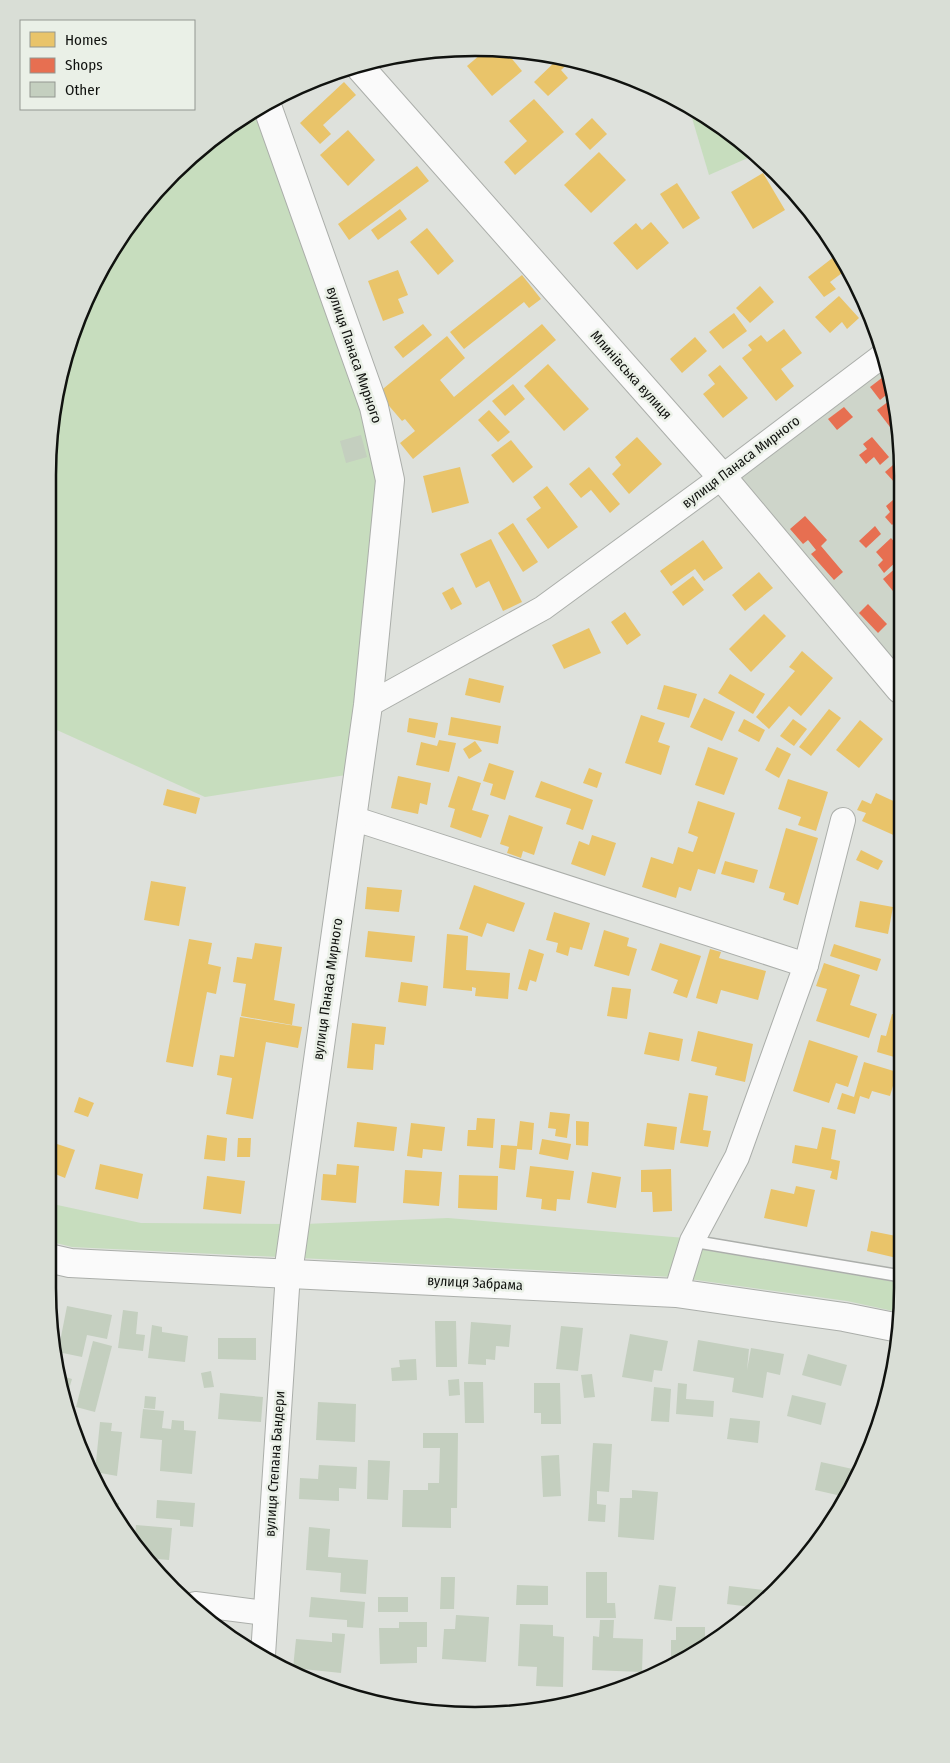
<svg xmlns="http://www.w3.org/2000/svg" width="950" height="1763" font-family="'Fira Sans Condensed',sans-serif">
<rect width="100%" height="100%" fill="#dee1dc"/>
<polygon fill="#ced5ca" points="885,368 899,419 900,672 738,480"/>
<g fill="#c7ddbe">
<polygon points="689,108 757,154 709,175"/>
<polygon points="253,110 363,411 379,481 356,707 346,775 205,797 48,726 48,447 62,365 92,286 136,215 193,153"/>
<polygon points="48,1203 141,1223 283,1224 279,1257 72,1247 48,1241"/>
<polygon points="448,1218 685,1238 673,1277 300,1258 305,1224"/>
<polygon points="698,1249 901,1283 902,1313 847,1301 689,1279"/>
</g>
<g fill="#e9c46a">
<polygon points="503,48 522,71 492,96 467,66 487,49"/>
<polygon points="559,58 572,60 561,70 568,78 548,96 534,82"/>
<polygon points="344,82 356,95 323,125 331,134 320,144 300,123"/>
<polygon points="534,99 564,132 515,175 504,162 527,141 509,121"/>
<polygon points="592,118 607,134 590,150 575,134"/>
<polygon points="348,130 375,160 348,186 320,155"/>
<polygon points="599,152 626,180 591,213 564,185"/>
<polygon points="417,166 429,181 349,240 338,224"/>
<polygon points="763,173 785,210 753,229 731,192"/>
<polygon points="677,183 700,218 683,229 660,194"/>
<polygon points="400,209 407,219 378,240 371,230"/>
<polygon points="651,222 669,243 637,270 613,243 636,223 642,230"/>
<polygon points="427,228 454,261 438,275 410,242"/>
<polygon points="835,256 846,270 830,282 836,289 824,297 808,277"/>
<polygon points="398,270 408,295 398,299 404,313 383,321 368,281"/>
<polygon points="522,275 541,299 529,308 524,302 464,349 450,332"/>
<polygon points="760,286 774,302 750,323 736,308"/>
<polygon points="839,296 859,318 847,329 842,322 830,333 815,317"/>
<polygon points="734,313 747,331 723,349 709,332"/>
<polygon points="423,324 432,335 403,358 394,347"/>
<polygon points="542,324 556,340 413,459 400,443 415,431 405,419 402,421 378,393 447,336 465,358 440,380 454,397"/>
<polygon points="784,329 802,353 781,369 794,386 776,401 742,358 752,350 748,345 761,335 767,342"/>
<polygon points="695,337 707,351 682,373 670,359"/>
<polygon points="548,364 589,409 564,431 524,386"/>
<polygon points="720,365 748,398 723,418 703,394 715,384 708,375"/>
<polygon points="513,384 525,399 505,416 492,401"/>
<polygon points="489,410 510,432 498,442 478,420"/>
<polygon points="637,437 662,464 629,494 612,474 621,465 615,457"/>
<polygon points="511,440 533,467 513,483 491,455"/>
<polygon points="460,467 469,503 432,513 423,476"/>
<polygon points="589,467 620,504 610,513 591,490 581,498 569,484"/>
<polygon points="547,486 578,527 548,549 526,519 541,508 533,497"/>
<polygon points="513,523 538,562 523,572 498,533"/>
<polygon points="491,539 522,602 503,611 489,581 476,588 460,554"/>
<polygon points="703,540 723,568 704,581 695,569 671,586 660,571"/>
<polygon points="759,572 773,588 745,611 732,595"/>
<polygon points="693,576 704,590 683,606 672,592"/>
<polygon points="453,587 462,604 451,610 442,593"/>
<polygon points="625,612 641,635 627,645 611,622"/>
<polygon points="764,614 786,636 751,672 729,649"/>
<polygon points="589,628 601,653 564,669 552,645"/>
<polygon points="802,651 833,678 801,716 789,706 769,729 756,717 795,671 789,667"/>
<polygon points="730,674 765,694 753,714 718,693"/>
<polygon points="469,678 504,686 500,703 465,695"/>
<polygon points="664,685 697,694 689,718 657,709"/>
<polygon points="704,698 735,712 722,741 690,727"/>
<polygon points="829,709 841,718 811,756 799,747"/>
<polygon points="641,715 665,723 658,742 670,746 661,775 625,763"/>
<polygon points="451,717 501,726 498,744 448,735"/>
<polygon points="409,718 438,723 435,738 407,732"/>
<polygon points="744,719 765,730 759,742 738,731"/>
<polygon points="793,719 807,729 794,746 780,736"/>
<polygon points="860,720 883,739 859,768 836,750"/>
<polygon points="439,740 456,743 449,772 416,765 421,742 437,746"/>
<polygon points="475,741 482,751 469,759 463,749"/>
<polygon points="708,747 738,758 724,795 695,785"/>
<polygon points="777,747 791,754 779,778 765,770"/>
<polygon points="489,763 514,771 505,800 490,795 493,784 483,781"/>
<polygon points="589,768 602,773 597,788 583,783"/>
<polygon points="398,776 431,783 427,805 420,803 418,814 391,808"/>
<polygon points="458,776 481,783 472,810 489,815 481,838 450,827 455,809 448,807"/>
<polygon points="788,779 828,792 816,831 798,825 801,817 778,809"/>
<polygon points="541,781 593,800 583,830 566,824 571,809 535,797"/>
<polygon points="167,789 200,798 196,814 163,805"/>
<polygon points="876,793 900,804 900,831 898,837 862,821 866,813 857,810 862,800 871,804"/>
<polygon points="698,801 735,813 715,874 698,869 691,891 679,887 676,898 642,887 651,857 673,864 678,847 693,852 698,837 688,833"/>
<polygon points="509,815 543,827 534,855 523,851 521,858 507,853 509,847 500,844"/>
<polygon points="786,828 818,838 798,905 783,900 785,893 769,888"/>
<polygon points="592,835 616,843 605,876 571,864 579,841 589,845"/>
<polygon points="899,849 900,849 900,870 896,869"/>
<polygon points="861,850 883,861 878,870 856,860"/>
<polygon points="725,861 758,870 754,883 721,874"/>
<polygon points="151,881 186,887 179,926 144,920"/>
<polygon points="474,885 525,903 514,932 487,923 482,937 459,929"/>
<polygon points="367,887 402,890 399,912 365,909"/>
<polygon points="860,901 893,907 888,934 855,927"/>
<polygon points="554,912 590,923 582,950 570,947 568,956 556,952 558,943 546,940"/>
<polygon points="604,930 629,938 627,946 637,949 629,976 594,966"/>
<polygon points="368,931 415,936 412,962 365,957"/>
<polygon points="447,934 468,936 466,970 510,973 508,999 475,996 476,988 472,987 472,991 443,988"/>
<polygon points="189,939 212,943 208,964 221,967 216,994 207,992 193,1067 166,1062"/>
<polygon points="255,943 282,947 274,1000 295,1004 292,1025 241,1016 246,984 233,982 237,957 252,959"/>
<polygon points="660,943 701,956 687,998 673,993 678,980 651,970"/>
<polygon points="834,944 881,959 877,971 830,956"/>
<polygon points="529,949 544,954 536,982 530,980 527,991 518,989"/>
<polygon points="710,949 721,952 719,958 766,971 758,1000 721,990 717,1004 696,998"/>
<polygon points="824,963 860,975 850,1005 877,1014 869,1038 816,1021 827,989 816,986"/>
<polygon points="401,982 428,986 426,1006 398,1002"/>
<polygon points="612,987 631,989 627,1019 607,1016"/>
<polygon points="892,1014 901,1016 901,1059 877,1052 881,1035 886,1036"/>
<polygon points="240,1017 302,1027 298,1048 266,1042 253,1119 226,1114 232,1078 217,1075 220,1055 234,1057"/>
<polygon points="352,1023 386,1027 384,1045 375,1044 373,1070 347,1068"/>
<polygon points="698,1031 753,1044 745,1082 715,1075 717,1067 691,1061"/>
<polygon points="649,1032 683,1039 679,1061 644,1054"/>
<polygon points="809,1040 858,1056 848,1087 836,1083 829,1103 793,1091"/>
<polygon points="864,1062 897,1072 890,1096 872,1091 869,1099 860,1096 855,1114 837,1109 842,1093 854,1097"/>
<polygon points="689,1093 708,1096 703,1130 711,1131 708,1147 680,1143"/>
<polygon points="79,1097 94,1103 88,1117 74,1112"/>
<polygon points="550,1112 570,1114 567,1138 555,1136 556,1129 548,1128"/>
<polygon points="477,1118 495,1119 493,1148 467,1146 468,1130 476,1130"/>
<polygon points="520,1121 534,1123 532,1150 517,1149 515,1170 499,1168 501,1145 517,1146"/>
<polygon points="576,1121 589,1122 588,1146 576,1145"/>
<polygon points="357,1122 397,1127 394,1151 354,1147"/>
<polygon points="411,1123 445,1127 442,1151 423,1149 422,1158 407,1156"/>
<polygon points="647,1123 677,1127 674,1150 644,1146"/>
<polygon points="822,1127 836,1130 831,1159 840,1161 837,1180 830,1178 832,1171 792,1163 795,1145 817,1149"/>
<polygon points="207,1135 227,1138 225,1161 204,1159"/>
<polygon points="238,1138 251,1138 250,1157 237,1157"/>
<polygon points="542,1139 571,1144 568,1160 539,1154"/>
<polygon points="57,1144 75,1150 65,1178 48,1171"/>
<polygon points="100,1164 143,1174 138,1199 95,1189"/>
<polygon points="337,1164 359,1166 356,1203 321,1200 323,1174 336,1175"/>
<polygon points="530,1166 574,1171 570,1200 557,1199 556,1211 541,1209 542,1199 526,1197"/>
<polygon points="671,1169 672,1211 653,1212 652,1192 641,1192 641,1170"/>
<polygon points="405,1170 442,1172 439,1206 403,1203"/>
<polygon points="592,1172 621,1177 616,1208 587,1203"/>
<polygon points="459,1175 498,1176 497,1210 458,1208"/>
<polygon points="207,1176 245,1181 241,1214 203,1209"/>
<polygon points="796,1186 815,1190 807,1227 764,1218 771,1189 794,1194"/>
<polygon points="871,1231 901,1237 901,1259 867,1251"/>
</g>
<g fill="#e76f51">
<polygon points="887,374 891,391 880,400 870,387"/>
<polygon points="893,398 899,420 890,427 877,410"/>
<polygon points="844,407 853,417 837,430 828,419"/>
<polygon points="872,437 889,457 880,465 874,457 866,464 859,455 867,449 863,444"/>
<polygon points="893,465 899,472 899,481 896,484 885,472"/>
<polygon points="893,500 899,507 899,518 892,525 885,517 890,512 886,506"/>
<polygon points="805,516 827,540 821,546 843,572 834,580 811,554 816,550 808,540 803,544 790,529"/>
<polygon points="875,526 881,534 866,548 859,541"/>
<polygon points="891,538 897,545 899,542 899,559 884,573 878,565 883,560 876,552"/>
<polygon points="898,566 899,568 898,597 883,579"/>
<polygon points="868,604 887,624 878,633 859,613"/>
</g>
<g fill="#c4cfbf">
<polygon points="89,294 96,300 87,312 83,309"/>
<polygon points="361,435 367,457 346,463 340,441"/>
<polygon points="67,1306 112,1315 107,1339 87,1335 82,1357 58,1352"/>
<polygon points="123,1310 138,1312 136,1334 145,1335 143,1351 118,1348"/>
<polygon points="435,1321 456,1321 457,1367 436,1367"/>
<polygon points="471,1322 511,1325 509,1347 496,1346 495,1360 486,1359 486,1365 468,1364"/>
<polygon points="152,1325 162,1327 162,1332 188,1336 185,1362 148,1358"/>
<polygon points="561,1326 583,1328 578,1371 556,1369"/>
<polygon points="630,1334 668,1341 662,1371 654,1370 652,1382 622,1377"/>
<polygon points="218,1338 256,1338 256,1360 218,1359"/>
<polygon points="698,1340 749,1349 747,1370 751,1348 784,1354 780,1375 767,1372 763,1398 732,1392 734,1378 693,1371"/>
<polygon points="93,1341 112,1346 95,1412 76,1407"/>
<polygon points="808,1354 847,1365 841,1386 802,1375"/>
<polygon points="416,1359 417,1380 392,1381 391,1368 400,1367 399,1360"/>
<polygon points="211,1371 214,1387 204,1388 201,1373"/>
<polygon points="592,1374 595,1397 584,1398 581,1375"/>
<polygon points="62,1376 72,1379 66,1399 64,1387"/>
<polygon points="459,1379 460,1395 449,1396 448,1380"/>
<polygon points="464,1382 483,1382 484,1423 465,1423"/>
<polygon points="534,1383 560,1383 561,1424 541,1424 541,1413 534,1413"/>
<polygon points="678,1383 687,1384 686,1399 714,1401 713,1417 676,1414"/>
<polygon points="654,1387 671,1389 669,1422 651,1421"/>
<polygon points="220,1393 263,1397 261,1422 218,1419"/>
<polygon points="792,1395 826,1403 821,1425 787,1416"/>
<polygon points="145,1396 156,1397 155,1409 144,1408"/>
<polygon points="318,1402 356,1404 355,1442 316,1440"/>
<polygon points="143,1409 164,1411 162,1428 171,1429 172,1420 184,1421 184,1430 196,1431 192,1474 160,1471 162,1440 140,1438"/>
<polygon points="730,1418 760,1421 758,1443 727,1439"/>
<polygon points="100,1422 112,1423 111,1431 122,1432 117,1476 95,1472"/>
<polygon points="423,1433 458,1433 457,1508 451,1508 451,1528 402,1527 403,1490 428,1490 428,1483 439,1483 440,1448 423,1448"/>
<polygon points="593,1443 612,1444 609,1492 597,1491 597,1504 606,1505 605,1522 588,1521"/>
<polygon points="559,1455 561,1496 543,1497 541,1456"/>
<polygon points="368,1460 390,1461 388,1500 367,1499"/>
<polygon points="821,1462 857,1470 854,1484 846,1497 815,1490"/>
<polygon points="319,1465 357,1467 356,1489 339,1488 339,1501 299,1499 300,1478 318,1479"/>
<polygon points="632,1490 658,1492 654,1540 618,1537 620,1498 632,1498"/>
<polygon points="157,1500 195,1503 193,1527 180,1526 180,1520 156,1518"/>
<polygon points="111,1502 119,1503 118,1514"/>
<polygon points="136,1525 172,1528 169,1560 146,1558 136,1548 134,1545"/>
<polygon points="309,1527 330,1529 328,1557 368,1560 366,1594 340,1592 341,1573 306,1570"/>
<polygon points="586,1572 607,1572 607,1603 615,1603 616,1618 586,1618"/>
<polygon points="441,1577 455,1577 454,1609 440,1609"/>
<polygon points="517,1585 548,1586 548,1605 516,1605"/>
<polygon points="659,1585 676,1587 672,1621 654,1619"/>
<polygon points="729,1586 764,1590 762,1603 759,1608 727,1604"/>
<polygon points="311,1597 365,1602 363,1628 347,1627 347,1620 309,1617"/>
<rect x="378" y="1597" width="30" height="15"/>
<polygon points="456,1615 489,1617 486,1662 442,1659 444,1629 455,1629"/>
<polygon points="600,1620 614,1620 613,1638 643,1639 642,1672 592,1670 593,1636 599,1637"/>
<polygon points="399,1622 427,1622 427,1647 417,1647 417,1663 380,1664 379,1628 399,1628"/>
<polygon points="520,1624 553,1625 553,1636 564,1637 563,1687 536,1686 537,1667 518,1666"/>
<polygon points="676,1627 705,1627 705,1642 671,1663 671,1640 676,1640"/>
<polygon points="332,1633 345,1634 341,1673 293,1668 296,1639 332,1642"/>
</g>
<g fill="none" stroke-linecap="round" stroke-linejoin="round">
<g stroke="#abaeaa" stroke-width="14">
<polyline id="service" points="692,1241 901,1276"/>
</g>
<g stroke="#abaeaa" stroke-width="26">
<g id="minor">
<polyline points="368,705 543,608 722,477 882,356"/>
<polyline points="352,818 806,965"/>
<polyline points="676,1293 692,1241 737,1157 806,965 843,820"/>
<polyline points="195,1604 265,1613"/>
<polyline points="263,1655 288,1273"/>
</g>
</g>
<g stroke="#abaeaa" stroke-width="30">
<polyline id="tertiary" points="266,103 374,407 390,480 368,705 288,1273"/>
</g>
<g stroke="#abaeaa" stroke-width="30">
<g id="secondary">
<polyline points="358,65 722,477 900,689"/>
<polyline points="48,1258 70,1263 676,1293 844,1317 899,1328"/>
</g>
</g>
<use href="#service" stroke="#fafafa" stroke-width="11"/>
<use href="#minor" stroke="#fafafa" stroke-width="24"/>
<use href="#tertiary" stroke="#fafafa" stroke-width="28"/>
<use href="#secondary" stroke="#fafafa" stroke-width="28"/>
</g>
<g text-anchor="middle" dominant-baseline="central" stroke-width="5" stroke-linejoin="round" paint-order="stroke">
<g font-size="14" fill="#10120f" stroke="#eaf0e7">
<text transform="translate(354 355) rotate(71)">вулиця Панаса Мирного</text>
<text transform="translate(631 375) rotate(48)">Млинівська вулиця</text>
<text transform="translate(741 462) rotate(-37)">вулиця Панаса Мирного</text>
<text transform="translate(328 989) rotate(-82)">вулиця Панаса Мирного</text>
<text transform="translate(475 1283) rotate(3)">вулиця Забрама</text>
<text transform="translate(275 1464) rotate(-86)">вулиця Степана Бандери</text>
</g>
</g>
<path d="M0 0H950V1763H0ZM475 56H475A419 419 0 0 1 894 475V1288A419 419 0 0 1 475 1707H475A419 419 0 0 1 56 1288V475A419 419 0 0 1 475 56Z" fill="#d9ded6" fill-rule="evenodd"/>
<path fill="none" stroke="#10120f" stroke-width="2.5" d="M475 56H475A419 419 0 0 1 894 475V1288A419 419 0 0 1 475 1707H475A419 419 0 0 1 56 1288V475A419 419 0 0 1 475 56Z"/>
<rect x="20" y="20" width="175" height="90" fill="#eaf0e7" stroke="#939791"/>
<rect x="30" y="32" width="25" height="15" fill="#e9c46a" stroke="#939791"/>
<text x="65" y="45" font-size="15" fill="#10120f">Homes</text>
<rect x="30" y="58" width="25" height="15" fill="#e76f51" stroke="#939791"/>
<text x="65" y="70" font-size="15" fill="#10120f">Shops</text>
<rect x="30" y="82" width="25" height="15" fill="#c4cfbf" stroke="#939791"/>
<text x="65" y="95" font-size="15" fill="#10120f">Other</text>
</svg>
